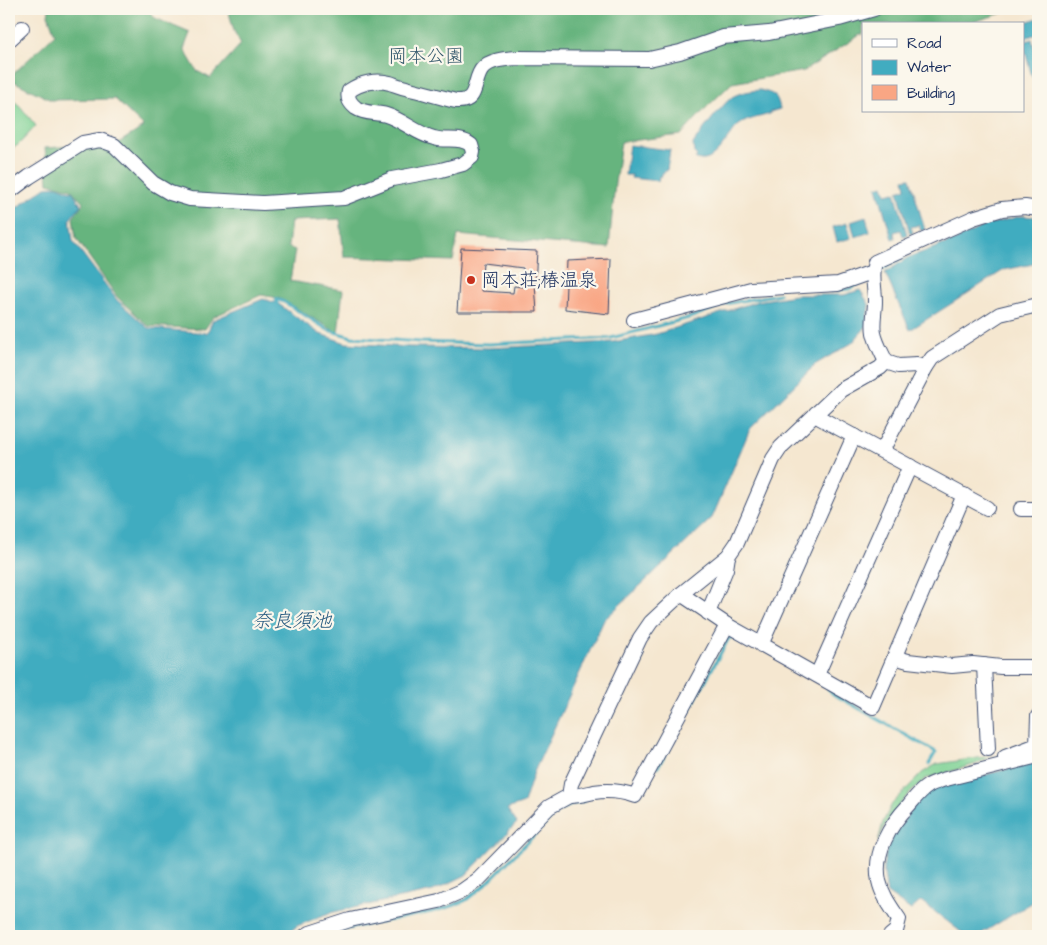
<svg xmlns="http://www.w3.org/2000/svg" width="1047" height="945" font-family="'Architects Daughter','Klee One',sans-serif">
<rect width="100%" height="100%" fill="#fbf7ec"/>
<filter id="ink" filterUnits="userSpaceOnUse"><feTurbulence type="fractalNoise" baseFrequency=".02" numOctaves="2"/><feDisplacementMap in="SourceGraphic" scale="10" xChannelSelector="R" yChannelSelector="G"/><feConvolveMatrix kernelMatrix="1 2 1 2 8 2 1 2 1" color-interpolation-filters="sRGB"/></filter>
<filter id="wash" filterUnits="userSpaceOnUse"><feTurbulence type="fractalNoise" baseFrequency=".0096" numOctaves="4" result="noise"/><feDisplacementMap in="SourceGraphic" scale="20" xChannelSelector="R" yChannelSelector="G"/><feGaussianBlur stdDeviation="1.12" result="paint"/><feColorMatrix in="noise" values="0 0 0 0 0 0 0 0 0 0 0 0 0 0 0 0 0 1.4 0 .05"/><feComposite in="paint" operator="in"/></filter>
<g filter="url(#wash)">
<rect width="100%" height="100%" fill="#f5e7d0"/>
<g fill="#7ed294" stroke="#4c8079">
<polygon points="9,97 20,106 36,126 18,145 9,150"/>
<polygon points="991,756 976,764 925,779 905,798 885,825 878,842 883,822 892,804 922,773 937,764"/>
</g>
<polygon fill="#66b47e" stroke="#40726e" points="49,9 147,9 155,18 190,33 184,49 197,71 210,78 241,44 234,31 228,9 1015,9 967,24 863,24 863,35 860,35 804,71 732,83 707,107 681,135 621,142 615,183 609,248 458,235 453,261 344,257 340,219 291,221 288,247 295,250 290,281 343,290 338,333 279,298 261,295 213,317 205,329 148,326 117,297 76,238 73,218 83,203 71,189 48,183 45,148 118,143 144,127 115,99 51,100 9,79 9,78 55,34 48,15"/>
<g fill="#41acc0" stroke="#2e6e8f">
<polygon points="1038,18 1038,34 1023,38 1023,24 1019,24"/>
<polygon points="1032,39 1038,63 1038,75 1032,77 1023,43 1023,42"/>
<path d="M760 90C774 94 777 94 780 109L770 112V114C760 117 747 119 739 125 727 135 714 169 695 158L697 156 694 153 693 144C700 133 722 105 732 97 741 92 750 91 760 90Z"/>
<polygon points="629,145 670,150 667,170 665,170 665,172 663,172 661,177 659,176 658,181 631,178 632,175 625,175"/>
<polygon points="910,178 925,230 921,231 919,225 911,227 913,233 910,234 898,191 906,188 904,179"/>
<polygon points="883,185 886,194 895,192 907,235 903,236 901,230 894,232 895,238 892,239 877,187"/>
<polygon points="57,186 73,192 81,205 70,219 73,241 117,300 148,328 207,333 213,320 263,299 277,303 320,334 346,343 410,347 489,348 613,342 657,334 758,301 796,295 844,295 860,290 869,304 866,327 852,343 816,364 750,429 712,518 604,620 534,772 524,803 507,809 517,823 466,875 433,891 329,913 297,926 285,936 9,936 9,213 46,187"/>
<polygon points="1021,216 1038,217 1038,263 1004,270 910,330 885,273 907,258 953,241 986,225"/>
<polygon points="866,217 870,232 855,237 851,222"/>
<polygon points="847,223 851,238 837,242 833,227"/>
<polygon points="1038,761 1038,899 979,935 971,936 965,935 921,901 911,910 887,893 883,868 886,853 891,839 918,800 935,788"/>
</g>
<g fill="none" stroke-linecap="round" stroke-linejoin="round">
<g stroke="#41acc0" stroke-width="3">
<polyline points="878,272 902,257"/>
<polyline points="830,291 849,289 862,282"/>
<polyline points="277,303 276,299 284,302 328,330 352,337 420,342 489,344 611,338 689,318 725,304 779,294"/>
<polyline points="828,689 833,694 936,752 929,764"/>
<polyline points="658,767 729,638 736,637 738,637"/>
<polyline points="325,936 341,930 431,912 452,906 466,900 485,885 558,811 574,804 584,801"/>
</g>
</g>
<g id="blocks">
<g fill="#f9a684" fill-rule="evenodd">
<path d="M461 248 537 251 535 284 537 312H457ZM483 263 523 268V287L514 286 513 293 481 291Z"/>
<polygon points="611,259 609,314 565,309 567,261"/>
</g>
</g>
</g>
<g filter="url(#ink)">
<use href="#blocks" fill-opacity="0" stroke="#3c4b6f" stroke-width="1"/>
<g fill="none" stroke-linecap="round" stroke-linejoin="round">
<g stroke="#3c4b6f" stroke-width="16">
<g id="minor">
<polyline points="9,40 22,28"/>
<path d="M9 192 29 177 83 143 100 140 114 145 153 183 170 193 190 199 263 203 344 198 392 179 441 170 463 164 472 157 473 152 471 145C461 136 446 142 434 138 417 134 403 120 386 115 375 112 365 114 356 108 350 103 347 99 349 91 360 83 376 79 390 83 396 85 400 87 406 88 423 92 439 97 456 101 480 103 472 79 483 68 491 59 507 59 518 58L649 59 680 52 723 37 769 33 839 19 874 9"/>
<polyline points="634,320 751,289 838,284 872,272"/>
<path d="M926 367 917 365 898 366 886 362C882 353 876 343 874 333 872 322 875 312 875 301 875 288 871 275 875 262L973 218 1002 209 1025 207 1038 209"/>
<polyline points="816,413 820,418 987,508"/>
<polyline points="882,451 926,367 932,358 1000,314 1038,305"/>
<polyline points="1021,509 1038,509"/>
<polyline points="681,594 727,625 873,707 964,495"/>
<polyline points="708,613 726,569 728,556"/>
<polyline points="761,645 854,436"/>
<polyline points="894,657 908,661 952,666 973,664 1001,667 1038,667"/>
<polyline points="984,665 988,749"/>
<polyline points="817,675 910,466"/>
<polyline points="1005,757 1037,745 1038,716"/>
<path d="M569 796C578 796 585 794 594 792 608 790 621 791 635 796L727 625"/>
<polyline points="305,936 310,933 350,920 439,901 462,891 479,879 549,807 569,796 571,784 640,638 651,622 681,594 728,556 737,543 773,459 781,447 841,390 880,368 886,362"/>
<path d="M890 936 896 931 899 919C891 907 882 895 879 881 873 853 890 825 909 805 915 798 920 791 928 786 932 783 938 782 942 780L1038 756"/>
</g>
</g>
<use href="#minor" stroke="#fff" stroke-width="14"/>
</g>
</g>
<circle fill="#c8321e" stroke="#fbf7ec" stroke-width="2" cx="471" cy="280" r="5"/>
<g text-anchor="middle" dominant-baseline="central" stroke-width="4.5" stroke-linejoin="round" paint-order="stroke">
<g font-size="19" fill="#34586c" stroke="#fbf7ec">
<text x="426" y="56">岡本公園</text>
</g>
<g font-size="19" fill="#1b2f5e" stroke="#fbf7ec" text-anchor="start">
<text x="481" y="280">岡本荘;椿温泉</text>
</g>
<g font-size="20" font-style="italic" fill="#285b80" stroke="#fbf7ec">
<text x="292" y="621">奈良須池</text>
</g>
</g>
<rect width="1047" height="945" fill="none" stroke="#fbf7ec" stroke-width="30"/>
<rect x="862" y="22" width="162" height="90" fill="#fbf7ec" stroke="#a1a7b3"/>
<rect x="872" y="39" width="25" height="8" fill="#ffffff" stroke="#a1a7b3"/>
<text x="907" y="48" font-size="15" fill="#1b2f5e">Road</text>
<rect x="872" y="60" width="25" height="15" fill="#41acc0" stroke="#a1a7b3"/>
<text x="907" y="72" font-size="15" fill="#1b2f5e">Water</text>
<rect x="872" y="85" width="25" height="15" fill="#f9a684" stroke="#a1a7b3"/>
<text x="907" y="98" font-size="15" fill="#1b2f5e">Building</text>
</svg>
